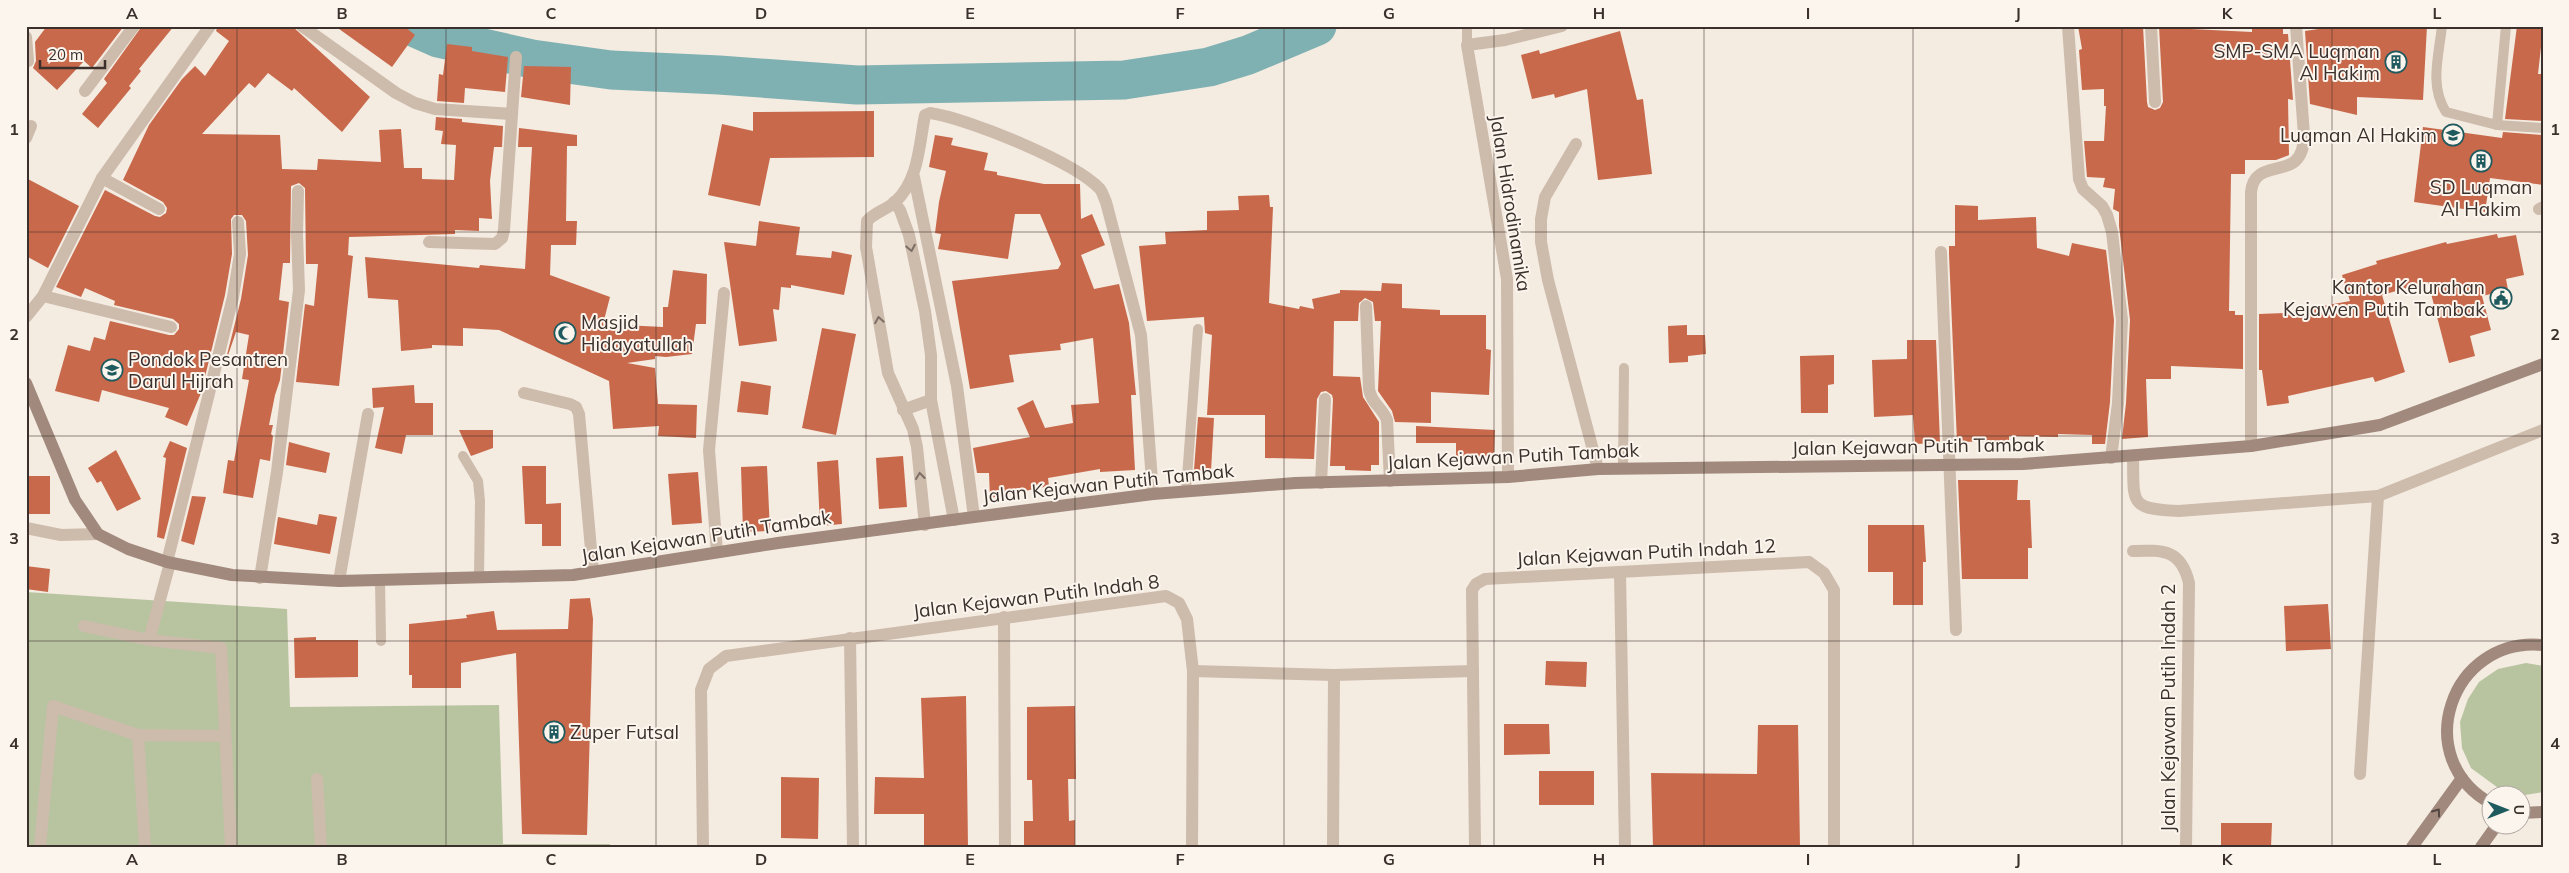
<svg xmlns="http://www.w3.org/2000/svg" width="2569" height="873" font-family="Mulish,sans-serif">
<rect width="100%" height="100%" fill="#f4ebe1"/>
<g fill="#b8c4a0">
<polygon points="26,592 287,609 290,707 499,705 503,844 610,844 610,847 26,847"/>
<polygon points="2526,663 2543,666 2543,792 2525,795 2501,790 2471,768 2462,748 2460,722 2468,699 2479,682 2498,669"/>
</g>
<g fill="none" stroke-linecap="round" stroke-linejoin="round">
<polyline stroke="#7fb0b2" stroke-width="39" points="411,26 438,38 532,59 611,70 719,75 857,85 1124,80 1209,67 1248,55 1317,26"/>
</g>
<g fill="#c8694b">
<polygon points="47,26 124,26 92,68 84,61 57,90 33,68 36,61 35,42"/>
<polygon points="142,26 174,26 139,69 141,71 129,86 131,88 98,128 82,114 107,83 104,79"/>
<polygon points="218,26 292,26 370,97 342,132 294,88 292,91 268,73 255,88 249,83 202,134 280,135 282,169 317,170 318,159 381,162 379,130 401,129 404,168 422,168 422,179 454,180 456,145 441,144 443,131 435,130 436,117 462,119 462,122 503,126 502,147 494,147 490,181 492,219 479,218 479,231 455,230 455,234 349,237 348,255 353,256 339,386 296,382 305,304 314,306 318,264 306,264 305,188 299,183 291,186 290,263 283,263 279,300 289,302 280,380 275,395 269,425 273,425 271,434 273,436 270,461 260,459 253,498 223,493 228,460 234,461 249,380 242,379 249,335 236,332 224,367 241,299 248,255 246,221 242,215 234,215 231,219 232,254 225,295 201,393 187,426 165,417 169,408 102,390 99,402 55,391 68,345 90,351 94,337 105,340 110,321 169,335 174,335 179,329 179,324 173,319 114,305 115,301 85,288 81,297 56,287 105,190 155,216 160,217 166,213 167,208 163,202 123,180 149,125 182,79 195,66 205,76 229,41 216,31"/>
<polygon points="335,26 404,26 415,35 392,67"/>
<polygon points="2078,26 2143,26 2147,102 2148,107 2155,110 2160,108 2163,102 2159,26 2191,26 2191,29 2252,32 2252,26 2283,26 2283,34 2288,34 2293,100 2288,99 2289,155 2276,160 2245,160 2245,174 2231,174 2229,311 2235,311 2235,315 2243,315 2243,369 2171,366 2171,379 2146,379 2148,437 2122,439 2126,403 2130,320 2119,226 2119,212 2113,209 2115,189 2103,187 2105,178 2087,177 2084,141 2104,141 2106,106 2104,106 2104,89 2082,90 2079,50 2082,49"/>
<polygon points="2339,26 2427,26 2423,100 2357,97 2357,115 2310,104 2305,31"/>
<polygon points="2517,26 2543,29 2538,74 2543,74 2543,121 2505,119"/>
<polygon points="1620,31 1637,100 1643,99 1652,174 1598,180 1587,89 1555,98 1554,94 1532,99 1521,55 1539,50 1540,54"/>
<polygon points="447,44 472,47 472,51 508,57 505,92 465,88 464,103 437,101 439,74 443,75"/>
<polygon points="524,66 571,67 570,105 521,97"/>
<polygon points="874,111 874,157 770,158 760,206 708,195 722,124 753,131 753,112"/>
<polygon points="2423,127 2502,138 2503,132 2543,135 2543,185 2490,178 2485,212 2414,202"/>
<polygon points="519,128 577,135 577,146 567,146 566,221 577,221 576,245 551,245 550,275 610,297 603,324 663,327 663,307 668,307 673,270 707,274 706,324 696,324 692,354 666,357 655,356 655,359 627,363 655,368 658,404 697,405 696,438 658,436 659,426 613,429 609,381 499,330 463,328 463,346 432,345 432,348 401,351 398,300 368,298 365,257 479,268 480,265 525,269 532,147 518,147"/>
<polygon points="935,135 953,138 951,145 988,153 984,170 997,172 997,175 1044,184 1080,184 1081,219 1092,214 1105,245 1081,255 1094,289 1119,284 1129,323 1136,395 1131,395 1135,470 1100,472 1100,469 1048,478 1049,486 990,498 989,473 977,473 973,448 1030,437 1017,408 1033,400 1045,428 1073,423 1071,405 1099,403 1093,338 1060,344 1061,350 1009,355 1014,382 970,389 952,281 1058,269 1061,264 1040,214 1015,214 1008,259 938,249 941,234 935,233 939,202 946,171 929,167"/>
<polygon points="26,178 79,206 48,268 26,256"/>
<polygon points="1269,195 1270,207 1273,207 1269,303 1299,309 1300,306 1314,309 1312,299 1340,293 1340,290 1381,291 1382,283 1402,284 1402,308 1440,310 1440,315 1486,315 1486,349 1491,350 1489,395 1431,392 1431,423 1395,422 1392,411 1378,391 1381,321 1375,321 1373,302 1365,298 1359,303 1358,321 1334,321 1333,376 1360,377 1363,397 1379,422 1379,465 1371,465 1371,471 1345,470 1345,466 1330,466 1333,399 1332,395 1326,391 1321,392 1317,399 1314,459 1265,458 1265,415 1207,415 1212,335 1205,333 1204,317 1147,321 1139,246 1166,244 1165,232 1207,230 1207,211 1239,210 1238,196"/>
<polygon points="1955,205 1978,206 1978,220 2036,217 2037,248 2069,256 2072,243 2106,250 2114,320 2110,402 2105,444 2092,444 2092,435 2058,434 2058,437 2009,436 2009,441 1957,442 1949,254 1949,246 1955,246"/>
<polygon points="759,221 800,227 796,255 831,258 832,251 852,255 844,295 791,285 791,288 781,287 779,310 773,309 777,341 739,346 724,242 756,246"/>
<polygon points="2497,234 2498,238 2516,235 2524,275 2506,279 2508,290 2482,296 2491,330 2470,336 2475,356 2449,363 2428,282 2382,295 2405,372 2375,382 2373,377 2288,396 2289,403 2267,406 2262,370 2259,370 2259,314 2285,313 2350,301 2342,275 2377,264 2376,261 2446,242 2447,244"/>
<polygon points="1687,325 1687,335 1705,335 1706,354 1688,356 1688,362 1669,363 1668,326"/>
<polygon points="822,328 856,334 836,435 802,428"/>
<polygon points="1907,340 1936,340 1940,443 1915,444 1913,415 1874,417 1872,360 1907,359"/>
<polygon points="1834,355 1834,384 1828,385 1828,413 1801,413 1800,356"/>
<polygon points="741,381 771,386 768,415 737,412"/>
<polygon points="414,385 415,403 433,403 433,435 406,435 402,454 375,448 384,407 373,408 372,388"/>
<polygon points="1198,417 1214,418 1211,471 1194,470"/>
<polygon points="1416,426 1495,430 1494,460 1456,458 1456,443 1416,443"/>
<polygon points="459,430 493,430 493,448 471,456"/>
<polygon points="170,441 187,448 164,539 157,537 166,458 163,457"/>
<polygon points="289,442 330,453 326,473 286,465"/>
<polygon points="116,450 141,499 117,511 101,481 97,483 88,468"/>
<polygon points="903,456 907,507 879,509 876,458"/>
<polygon points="838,460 842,524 820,526 817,462"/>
<polygon points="522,466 546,466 546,504 561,503 561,546 542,546 542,524 525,524"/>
<polygon points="767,466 770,531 743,532 741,467"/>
<polygon points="698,472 702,523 672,525 668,474"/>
<rect x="26" y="476" width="24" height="38"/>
<polygon points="1958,480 2018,480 2017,500 2030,500 2032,548 2028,548 2028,579 1962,579"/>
<polygon points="192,496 206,497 194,545 181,541"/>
<polygon points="319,514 337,517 330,554 274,544 278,517 317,525"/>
<polygon points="1868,525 1924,525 1926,562 1923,562 1923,605 1893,605 1893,572 1868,572"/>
<polygon points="26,566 50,569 48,592 26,589"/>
<polygon points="590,598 593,619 587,835 522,834 516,653 461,663 461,688 412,688 412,675 409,675 409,624 467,618 466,615 494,611 497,630 568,629 570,599"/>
<polygon points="2328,604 2331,649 2286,651 2284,606"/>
<polygon points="316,637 316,640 358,640 358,677 295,678 294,638"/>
<polygon points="1546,661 1587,662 1586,687 1545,685"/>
<polygon points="966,696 968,846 924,847 924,814 874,814 875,777 924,778 921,698"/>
<polygon points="1075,706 1076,779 1068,779 1069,821 1075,820 1075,847 1024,847 1024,821 1033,821 1032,780 1027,780 1027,707"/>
<polygon points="1504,724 1549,724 1550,754 1504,755"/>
<polygon points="1758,725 1798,725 1800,847 1653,847 1651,773 1757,774"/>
<rect x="1539" y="771" width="55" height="34"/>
<polygon points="781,777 819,778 818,839 781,838"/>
<polygon points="2221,823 2272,823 2271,847 2221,847"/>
</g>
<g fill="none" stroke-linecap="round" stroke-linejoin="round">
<g stroke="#cdbbac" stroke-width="10">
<polyline points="1467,26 1467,45"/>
<path d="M2442 26C2439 55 2429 86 2446 112L2497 125 2543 128"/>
<polyline points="2497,125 2506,26"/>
<polyline points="463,456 478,481 480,501 479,578"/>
<polyline points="1623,469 1624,368"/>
<polyline points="1186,491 1198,329"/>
<polyline points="380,580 381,641"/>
</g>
<g stroke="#cdbbac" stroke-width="12">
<polyline points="302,26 396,93 415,103 435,109 512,114 516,57"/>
<polyline points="2068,26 2079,179 2083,189 2102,206 2107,215 2112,232 2122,320 2118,403 2111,458"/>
<polyline points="2151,26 2155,102"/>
<polyline points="26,37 28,61"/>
<polyline points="85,91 134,26"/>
<polyline points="26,138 31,126"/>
<polyline points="1576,144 1545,197 1541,219 1541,242 1548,280 1598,469"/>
<polyline points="914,177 957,386 974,517"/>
<polyline points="102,178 159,209"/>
<polyline points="894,202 900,210 909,235 925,311 931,355 931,400 954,520"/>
<polyline points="2539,209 2543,207"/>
<polyline points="429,242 495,244 502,238 504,230 512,114"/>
<polyline points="1941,252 1956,630"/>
<polyline points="43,296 171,327"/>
<path d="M1366 306 1369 389C1371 403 1382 407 1387 420L1390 481"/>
<polyline points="26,317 43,296 102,178 210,26"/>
<polyline points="524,393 570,404 576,407 579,414 593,572"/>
<polyline points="903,410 931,400"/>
<path d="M2251 446V192C2255 153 2304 186 2304 135L2296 26"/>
<path d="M2133 456C2134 503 2128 509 2179 511L2378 496 2543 430"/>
<polyline points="1508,477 1507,279 1467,45 1505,40 1562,26"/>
<polyline points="1321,483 1325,399"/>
<path d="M925 525 917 447 913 429 888 373 866 247 867 221C875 212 886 210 895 202 919 180 919 145 925 115L930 113C967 118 1075 162 1100 189 1103 193 1104 198 1106 202L1141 335 1153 494"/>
<polyline points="26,528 61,535 98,534"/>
<path d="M2133 551C2163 550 2181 549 2189 583L2186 847"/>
<polyline points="717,552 709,450 724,293"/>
<polyline points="167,562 233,297 240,254 238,222"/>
<polyline points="1620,573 1625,847"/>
<polyline points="260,578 277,472 299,290 297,234 298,191"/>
<polyline points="339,581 368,414"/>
<polyline points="1004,617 1005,847"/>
<polyline points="84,626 149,640 170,563"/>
<polyline points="850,638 853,847"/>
<polyline points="149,640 221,648 231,847"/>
<polyline points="1193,671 1334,675 1473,671"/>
<polyline points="138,735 145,847"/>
<polyline points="2360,774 2378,496"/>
<polyline points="317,779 321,847"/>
<polyline points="40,847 53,706 138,735 225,736"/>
<polyline points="703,847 701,690 709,669 726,656 1166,596 1179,603 1187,619 1193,671 1192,847"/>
<polyline points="1333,847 1334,675"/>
<polyline points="1475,847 1472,590 1476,584 1485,579 1809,562 1824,573 1834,590 1834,847"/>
</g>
<g stroke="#a18a7d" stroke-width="12">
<polyline points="26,383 75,500 98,534 128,549 167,562 232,575 339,581 573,575 778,543 974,517 1153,494 1295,483 1508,477 1598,469 2023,464 2251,446 2380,425 2543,364"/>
<path d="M2492 804C2409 759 2450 636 2543 645"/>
<polyline points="2522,813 2543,812"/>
<polyline points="2412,847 2462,778"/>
<polyline points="2481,847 2496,826"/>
</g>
</g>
<defs><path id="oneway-chevron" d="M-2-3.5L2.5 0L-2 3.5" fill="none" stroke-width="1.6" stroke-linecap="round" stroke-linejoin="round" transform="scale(1.25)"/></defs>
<g stroke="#7d6f65">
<use href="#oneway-chevron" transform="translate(911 248) rotate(79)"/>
<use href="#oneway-chevron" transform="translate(879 320) rotate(-100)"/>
<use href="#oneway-chevron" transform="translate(920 476) rotate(-97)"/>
</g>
<use stroke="#544640" href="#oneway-chevron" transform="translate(2437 812) rotate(-54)"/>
<path fill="none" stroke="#3b302b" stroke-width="1" stroke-opacity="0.55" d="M237 26V847M446 26V847M656 26V847M866 26V847M1075 26V847M1284 26V847M1494 26V847M1704 26V847M1913 26V847M2122 26V847M2332 26V847M26 232H2543M26 436H2543M26 641H2543"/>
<defs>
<g id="building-ring" transform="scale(1.125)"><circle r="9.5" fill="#fbf5ee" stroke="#1f5a5e" stroke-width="1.5"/><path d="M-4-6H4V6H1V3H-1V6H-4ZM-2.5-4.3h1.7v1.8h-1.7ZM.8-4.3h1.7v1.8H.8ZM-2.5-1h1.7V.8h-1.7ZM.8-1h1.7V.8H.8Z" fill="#1f5a5e"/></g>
<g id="school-ring" transform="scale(1.125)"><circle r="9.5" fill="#fbf5ee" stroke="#1f5a5e" stroke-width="1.5"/><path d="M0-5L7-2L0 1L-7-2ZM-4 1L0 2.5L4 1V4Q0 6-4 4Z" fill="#1f5a5e"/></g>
<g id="civic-ring" transform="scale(1.125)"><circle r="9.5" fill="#fbf5ee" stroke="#1f5a5e" stroke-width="1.5"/><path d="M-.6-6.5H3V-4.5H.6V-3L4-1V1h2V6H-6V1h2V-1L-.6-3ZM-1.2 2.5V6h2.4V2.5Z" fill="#1f5a5e"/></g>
<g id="mosque-ring" transform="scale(1.125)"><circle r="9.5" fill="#fbf5ee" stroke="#1f5a5e" stroke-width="1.5"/><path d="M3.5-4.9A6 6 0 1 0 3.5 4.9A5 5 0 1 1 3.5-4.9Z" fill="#1f5a5e"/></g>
</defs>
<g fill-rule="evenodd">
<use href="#building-ring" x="2396" y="62"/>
<use href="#school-ring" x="2453" y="135"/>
<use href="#building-ring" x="2481" y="161"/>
<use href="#civic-ring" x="2501" y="298"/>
<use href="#mosque-ring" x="565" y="333"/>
<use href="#school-ring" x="112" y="370"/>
<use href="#building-ring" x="554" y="732"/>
</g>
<g text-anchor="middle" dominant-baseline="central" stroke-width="4" stroke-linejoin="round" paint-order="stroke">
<g font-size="19" fill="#3b302b" stroke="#fbf5ee" text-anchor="end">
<text x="2380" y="51">SMP-SMA Luqman<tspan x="2380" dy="22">Al Hakim</tspan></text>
<text x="2437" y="135">Luqman Al Hakim</text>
<text x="2481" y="187" text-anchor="middle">SD Luqman<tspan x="2481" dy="22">Al Hakim</tspan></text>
<text x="2485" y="287">Kantor Kelurahan<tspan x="2485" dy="22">Kejawen Putih Tambak</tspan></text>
<text x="581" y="322" text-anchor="start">Masjid<tspan x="581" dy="22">Hidayatullah</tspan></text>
<text x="128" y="359" text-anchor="start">Pondok Pesantren<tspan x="128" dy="22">Darul Hijrah</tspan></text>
<text x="570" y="732" text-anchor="start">Zuper Futsal</text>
</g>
<g font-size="19" fill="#3b302b" stroke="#fbf5ee">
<text transform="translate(1511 203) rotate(81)">Jalan Hidrodinamika</text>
<text transform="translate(1918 446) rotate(-1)">Jalan Kejawan Putih Tambak</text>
<text transform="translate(1513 456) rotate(-3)">Jalan Kejawan Putih Tambak</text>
<text transform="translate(1108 483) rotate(-6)">Jalan Kejawan Putih Tambak</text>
<text transform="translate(706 536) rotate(-9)">Jalan Kejawan Putih Tambak</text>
<text transform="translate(1646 552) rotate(-3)">Jalan Kejawan Putih Indah 12</text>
<text transform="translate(1036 596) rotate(-7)">Jalan Kejawan Putih Indah 8</text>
<text transform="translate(2168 708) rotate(-90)">Jalan Kejawan Putih Indah 2</text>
</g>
</g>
<rect width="2569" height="873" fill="none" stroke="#fbf5ee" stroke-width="55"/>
<g transform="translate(2506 810) rotate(90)"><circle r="24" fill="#fbf5ee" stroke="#aea6a0"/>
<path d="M0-4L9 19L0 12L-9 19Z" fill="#1f5a5e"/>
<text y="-8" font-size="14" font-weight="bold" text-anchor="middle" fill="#3b302b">U</text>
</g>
<path d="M40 60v8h65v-8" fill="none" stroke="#3b302b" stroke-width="2.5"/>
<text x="48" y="60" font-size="15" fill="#3b302b" stroke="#fbf5ee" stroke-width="4" paint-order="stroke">20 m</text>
<rect x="28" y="28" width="2514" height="818" fill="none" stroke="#3b302b" stroke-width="2"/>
<g font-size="16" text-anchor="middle" font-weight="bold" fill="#3b302b">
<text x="132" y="19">A</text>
<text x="342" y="19">B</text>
<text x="551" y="19">C</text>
<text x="761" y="19">D</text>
<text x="970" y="19">E</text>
<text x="1180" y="19">F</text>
<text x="1389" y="19">G</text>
<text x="1599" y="19">H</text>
<text x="1808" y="19">I</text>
<text x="2018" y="19">J</text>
<text x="2227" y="19">K</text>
<text x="2437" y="19">L</text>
<text x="14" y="135">1</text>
<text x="2555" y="135">1</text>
<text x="14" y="340">2</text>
<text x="2555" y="340">2</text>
<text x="14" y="544">3</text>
<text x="2555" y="544">3</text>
<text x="14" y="749">4</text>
<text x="2555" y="749">4</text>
<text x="132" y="865">A</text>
<text x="342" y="865">B</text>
<text x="551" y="865">C</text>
<text x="761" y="865">D</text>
<text x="970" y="865">E</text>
<text x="1180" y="865">F</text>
<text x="1389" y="865">G</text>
<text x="1599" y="865">H</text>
<text x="1808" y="865">I</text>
<text x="2018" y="865">J</text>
<text x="2227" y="865">K</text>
<text x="2437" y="865">L</text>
</g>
</svg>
